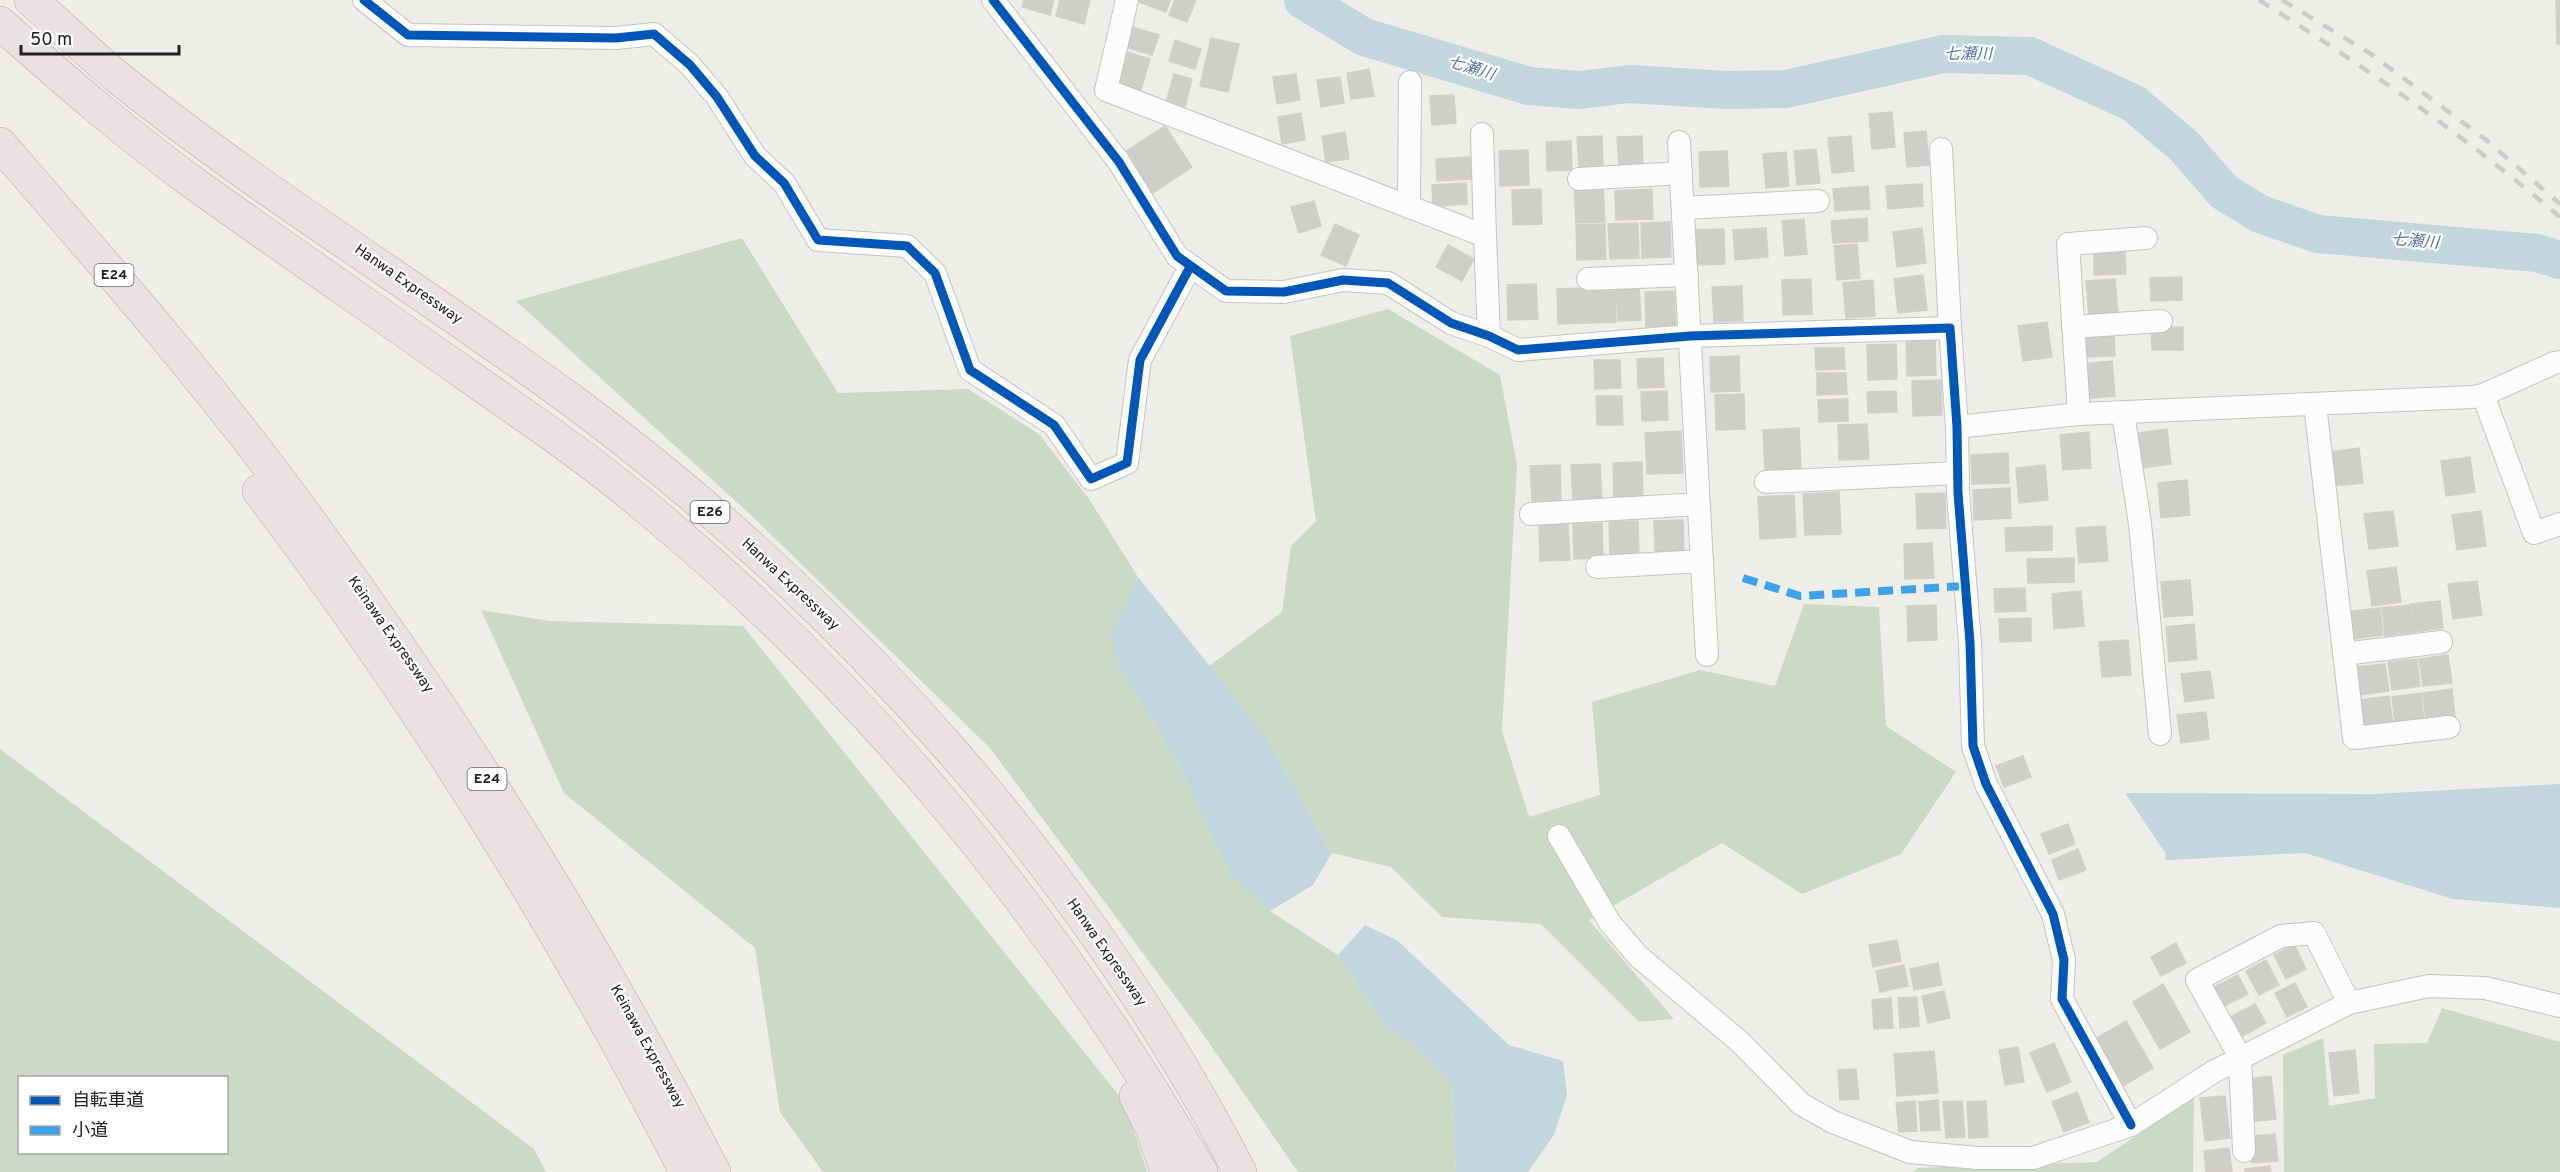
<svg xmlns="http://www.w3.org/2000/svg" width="2560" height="1172" font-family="Overpass,'Noto Sans JP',sans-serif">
<rect width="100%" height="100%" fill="#efedea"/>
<g fill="#cadac3" fill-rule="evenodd">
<polygon points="742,238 838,393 968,389 1039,434 1089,499 1138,577 1110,637 1121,671 1177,763 1232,878 1270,911 1338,955 1381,1022 1406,1041 1452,1087 1456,1172 1298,1172 1198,1027 989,747 753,517 516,301"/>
<polygon points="1388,309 1500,375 1517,465 1502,731 1529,817 1600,795 1592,702 1700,670 1775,686 1804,604 1879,607 1886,726 1956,772 1901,854 1802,894 1722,843 1589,920 1674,1019 1639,1022 1541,924 1442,917 1391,867 1332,853 1267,737 1209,666 1282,612 1291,546 1316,521 1290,336"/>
<polygon points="481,610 549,621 743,626 1125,1103 1147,1172 823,1172 780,1112 755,948 564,793"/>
<path d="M0 749 534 1149 546 1172H0ZM20 1078H226V1152H20Z"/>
<polygon points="2442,1008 2560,1042 2560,1172 2284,1172 2283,1055 2323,1038 2329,1106 2375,1098 2374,1044 2427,1043"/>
<polygon points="2194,1097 2193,1172 1912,1172 1918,1168 2097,1162"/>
</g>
<g fill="#c2d7dd">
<polygon points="1138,577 1267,737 1332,853 1313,885 1270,911 1232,878 1177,763 1121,671 1109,637"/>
<polygon points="2560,784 2560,905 2453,896 2305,850 2168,857 2125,793 2373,794"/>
<polygon points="1365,925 1398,941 1509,1045 1563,1061 1567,1095 1554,1135 1528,1172 1456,1172 1452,1087 1406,1041 1381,1022 1338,955"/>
</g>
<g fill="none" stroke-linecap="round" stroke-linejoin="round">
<polyline stroke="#c2d7dd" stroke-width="6" points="2168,857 2305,850 2453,896 2560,905"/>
<polyline stroke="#c2d7dd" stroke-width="38" points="1303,0 1364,37 1529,86 1580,90 1629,84 1728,90 1786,89 1943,54 2030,56 2133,103 2184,146 2224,192 2260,214 2318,234 2537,253 2560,260"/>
</g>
<g fill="#d0cecb" stroke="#d2cfcc" stroke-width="1.5">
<polygon points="1024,0 1054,0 1050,15 1022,7"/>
<polygon points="1060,0 1090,0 1084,24 1056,16"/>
<polygon points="1133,0 1170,0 1166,12"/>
<polygon points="1175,0 1196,0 1187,22 1169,15"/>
<polygon points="2556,0 2560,0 2560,44 2557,44"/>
<polygon points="1132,27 1159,35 1152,55 1126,47"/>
<polygon points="1211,38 1239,44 1228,92 1200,86"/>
<polygon points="1175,40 1201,49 1195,69 1169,61"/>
<polygon points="1123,51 1150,59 1140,93 1112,84"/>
<polygon points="1369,69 1374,96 1351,99 1347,73"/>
<polygon points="1174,74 1192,79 1184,111 1165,106"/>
<polygon points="1296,74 1300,100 1277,104 1273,77"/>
<polygon points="1340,77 1344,103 1321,107 1317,80"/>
<polygon points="1454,95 1456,123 1432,125 1430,96"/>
<polygon points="1892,112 1895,147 1872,149 1869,114"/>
<polygon points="1301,113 1305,140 1282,144 1278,117"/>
<polygon points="1165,126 1192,167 1151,194 1123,153"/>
<polygon points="1926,131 1929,165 1907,167 1904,133"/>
<polygon points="1345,132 1349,159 1326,162 1322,136"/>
<polygon points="1602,136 1603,166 1579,167 1577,137"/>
<polygon points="1642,136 1643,165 1619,166 1617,137"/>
<polygon points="1851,136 1854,171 1832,173 1828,138"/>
<polygon points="1571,141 1572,170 1547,171 1546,142"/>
<polygon points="1816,149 1820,183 1797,185 1794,151"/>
<polygon points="1528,150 1529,185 1500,186 1499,151"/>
<polygon points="1727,151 1729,186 1700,187 1699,152"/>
<polygon points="1786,152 1789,186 1766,188 1763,154"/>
<polygon points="1470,157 1471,179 1437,181 1436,159"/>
<polygon points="1466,183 1467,204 1433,206 1432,185"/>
<polygon points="1922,184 1923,206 1888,209 1886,186"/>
<polygon points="1868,186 1870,209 1835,211 1833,189"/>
<polygon points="1603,187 1605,222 1576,223 1574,188"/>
<polygon points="1541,189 1542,224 1513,225 1512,190"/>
<polygon points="1652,189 1653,219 1616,220 1615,191"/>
<polygon points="1314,201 1321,226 1299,233 1291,207"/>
<polygon points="1867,218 1868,241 1833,243 1831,221"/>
<polygon points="1804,219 1807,254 1785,256 1782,221"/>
<polygon points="1670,222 1671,257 1642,258 1641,223"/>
<polygon points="1638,223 1639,258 1610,259 1608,224"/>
<polygon points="1335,224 1359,235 1346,266 1321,255"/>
<polygon points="1605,224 1606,259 1577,260 1576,225"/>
<polygon points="1766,228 1768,257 1735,260 1733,230"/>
<polygon points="1922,228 1926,263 1897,267 1893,232"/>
<polygon points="1724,229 1725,264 1696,265 1695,230"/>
<polygon points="1857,244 1860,278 1837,280 1834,246"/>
<polygon points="1448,245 1474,259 1462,281 1436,267"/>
<polygon points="2125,251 2126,274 2094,275 2094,252"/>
<polygon points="1923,275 1927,310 1898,313 1894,279"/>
<polygon points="2182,277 2182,300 2151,301 2150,278"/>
<polygon points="1811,279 1812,314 1783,315 1782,280"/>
<polygon points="2115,279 2118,314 2089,316 2086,281"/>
<polygon points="1873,280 1875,316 1846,318 1843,283"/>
<polygon points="1536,284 1538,319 1508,320 1507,285"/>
<polygon points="1639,286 1641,320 1618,321 1616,287"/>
<polygon points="1742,286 1743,321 1714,322 1712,287"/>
<polygon points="1586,287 1615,287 1616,322 1588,323"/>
<polygon points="1586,288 1587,323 1558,324 1557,289"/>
<polygon points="1674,291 1676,326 1646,327 1645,292"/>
<polygon points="2047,322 2052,357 2023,361 2018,326"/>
<polygon points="2151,327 2183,327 2183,350 2152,350"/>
<polygon points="2083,334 2114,334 2115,356 2083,357"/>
<polygon points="1935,340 1936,375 1907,376 1906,341"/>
<polygon points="1896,344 1897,379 1868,380 1867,345"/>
<polygon points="1815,348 1844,348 1845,369 1816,370"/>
<polygon points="1739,356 1740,391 1711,392 1710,357"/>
<polygon points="1663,358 1664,387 1638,388 1637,359"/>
<polygon points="1594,360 1620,360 1621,388 1595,389"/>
<polygon points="2112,361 2115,396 2086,399 2083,364"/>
<polygon points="1817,373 1846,373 1847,394 1817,395"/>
<polygon points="1941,380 1942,415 1913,416 1912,381"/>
<polygon points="1667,391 1668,420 1642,421 1641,392"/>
<polygon points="1896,391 1897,412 1868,413 1867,392"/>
<polygon points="1744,394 1745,429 1716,430 1715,395"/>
<polygon points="1596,396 1622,396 1623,425 1597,425"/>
<polygon points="1848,399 1848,421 1819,422 1818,400"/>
<polygon points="1867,424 1869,459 1839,460 1838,425"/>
<polygon points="1799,428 1801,470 1765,472 1763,430"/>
<polygon points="2167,429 2171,464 2142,468 2138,433"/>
<polygon points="1681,431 1683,473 1647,474 1645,433"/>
<polygon points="2089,432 2091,468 2063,470 2060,435"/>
<polygon points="2359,448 2363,483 2334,486 2330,452"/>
<polygon points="2008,453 2009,483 1972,484 1971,455"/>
<polygon points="2470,457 2475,492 2446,496 2441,461"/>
<polygon points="1642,462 1643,497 1614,498 1613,463"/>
<polygon points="1600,464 1602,499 1573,500 1571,465"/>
<polygon points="1560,465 1561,500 1532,501 1530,466"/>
<polygon points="2045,465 2048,500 2019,503 2016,468"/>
<polygon points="2187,480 2190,515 2161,518 2158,483"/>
<polygon points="2010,488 2011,518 1974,520 1973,490"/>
<polygon points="1839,492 1841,534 1805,535 1803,494"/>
<polygon points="1945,493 1946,528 1917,529 1916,494"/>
<polygon points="1794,495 1796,537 1760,539 1758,497"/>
<polygon points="2393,511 2398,546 2369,549 2364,514"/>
<polygon points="2481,511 2486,546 2457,550 2452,515"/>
<polygon points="1683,520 1684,555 1655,556 1654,521"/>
<polygon points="1638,521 1639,556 1610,557 1609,522"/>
<polygon points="1602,523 1603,558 1574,559 1573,524"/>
<polygon points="1568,524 1570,560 1540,561 1539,525"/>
<polygon points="2052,526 2052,550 2006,551 2005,528"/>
<polygon points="2105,526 2108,561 2079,563 2076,528"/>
<polygon points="1932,543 1934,578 1905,579 1904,544"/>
<polygon points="2074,558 2074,582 2028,583 2027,559"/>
<polygon points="2396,567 2401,602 2372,606 2367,571"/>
<polygon points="2190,580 2193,615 2164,617 2161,582"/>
<polygon points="2477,581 2482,615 2453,619 2448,584"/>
<polygon points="2025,588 2026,611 1995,612 1994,589"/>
<polygon points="2081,591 2084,626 2054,629 2052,594"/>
<polygon points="2440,601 2443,628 2415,632 2411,604"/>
<polygon points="1936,605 1937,640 1908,641 1907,606"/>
<polygon points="2410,605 2414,632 2385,636 2382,608"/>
<polygon points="2380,608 2383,635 2354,639 2351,611"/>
<polygon points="2031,618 2031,641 2000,642 1999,619"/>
<polygon points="2194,624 2197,659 2169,662 2166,627"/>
<polygon points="2128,640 2131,675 2102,677 2099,642"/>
<polygon points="2448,655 2452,683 2423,686 2419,659"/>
<polygon points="2417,659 2420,686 2392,690 2388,662"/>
<polygon points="2385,664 2389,691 2360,695 2357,667"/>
<polygon points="2210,671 2214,698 2185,702 2181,674"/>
<polygon points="2452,689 2455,717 2426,720 2423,693"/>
<polygon points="2421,693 2424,720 2395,724 2392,697"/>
<polygon points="2389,696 2393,724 2364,727 2360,700"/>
<polygon points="2206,712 2209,739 2181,743 2177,715"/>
<polygon points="2023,756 2031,777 2004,787 1996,766"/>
<polygon points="2068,824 2075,844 2049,854 2041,834"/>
<polygon points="2078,849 2086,870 2059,880 2052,860"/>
<polygon points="1897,940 1901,961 1873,967 1869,945"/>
<polygon points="2176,943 2186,963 2161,976 2151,957"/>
<polygon points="2294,944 2306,969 2286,979 2274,955"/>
<polygon points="2266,960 2279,985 2259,995 2246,971"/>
<polygon points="1938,963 1942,985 1914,990 1910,969"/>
<polygon points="1904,965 1908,986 1880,992 1876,971"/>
<polygon points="2238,975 2248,994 2222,1007 2212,988"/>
<polygon points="2295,983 2307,1007 2287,1017 2275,993"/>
<polygon points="2163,984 2190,1032 2160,1049 2133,1002"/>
<polygon points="1944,991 1950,1018 1928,1023 1922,996"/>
<polygon points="1917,997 1919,1026 1900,1028 1898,998"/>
<polygon points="1891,998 1893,1028 1874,1029 1872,1000"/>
<polygon points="2255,1004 2266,1023 2241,1037 2230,1017"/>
<polygon points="2126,1021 2153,1068 2123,1086 2095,1039"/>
<polygon points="2054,1043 2071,1082 2047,1092 2030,1053"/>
<polygon points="2018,1047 2024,1082 2005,1085 1999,1050"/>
<polygon points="2355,1050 2359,1093 2334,1096 2329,1053"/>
<polygon points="1934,1051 1938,1093 1897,1096 1894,1054"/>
<polygon points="1856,1069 1859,1099 1840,1100 1838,1070"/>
<polygon points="2271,1076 2276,1119 2250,1122 2246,1079"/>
<polygon points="2077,1092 2089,1122 2064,1132 2052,1102"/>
<polygon points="2225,1096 2230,1138 2205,1141 2200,1098"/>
<polygon points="1938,1100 1940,1130 1921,1131 1919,1102"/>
<polygon points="1915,1101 1917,1131 1899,1132 1896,1103"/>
<polygon points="1962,1101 1965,1137 1946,1138 1943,1102"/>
<polygon points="1986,1101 1988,1137 1969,1138 1967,1102"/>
<polygon points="2275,1134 2278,1161 2252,1163 2249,1136"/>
<polygon points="2229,1148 2232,1172 2206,1172 2204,1151"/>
<polygon points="2270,1166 2271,1172 2245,1172 2245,1169"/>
</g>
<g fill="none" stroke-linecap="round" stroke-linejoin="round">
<g stroke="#c5c4c2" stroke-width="24">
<g id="street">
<polyline points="364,0 408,35 616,38 654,34 690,65 717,97 755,156 784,183 818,240 907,246 935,273 970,370 1054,425 1091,479 1127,463 1140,360 1190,267"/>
<polyline points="993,0 1119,162 1177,256 1226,291 1284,292 1343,280 1388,283 1451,323 1489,336 1518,350 1690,336 1950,328 1957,427 1958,493 1970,643 1973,746 1986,784 2053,914 2064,960 2062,999 2131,1125"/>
<polyline points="1127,0 1106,90 1485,236 1489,336"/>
<polyline points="1482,134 1485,236"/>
<polyline points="1679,142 1707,655"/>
<polyline points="1941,149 1950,328"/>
<polyline points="1579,179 1681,173"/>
<polyline points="1409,207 1410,82"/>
<polyline points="1683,208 1818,201"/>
<polyline points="1588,279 1687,275"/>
<polyline points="2073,327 2161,321"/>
<polyline points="2483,395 2534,533 2560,524"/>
<polyline points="2315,405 2354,738 2449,727"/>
<polyline points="2123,413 2140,524 2160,734"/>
<polyline points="2079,414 2068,244 2146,238"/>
<polyline points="1957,427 2079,414 2472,397 2483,395 2554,363 2560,362"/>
<polyline points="1766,482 1958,473"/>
<polyline points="1531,514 1699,504"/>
<polyline points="1597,567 1702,561"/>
<polyline points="2344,654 2441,642"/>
<polyline points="1559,836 1610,923 1638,956 1740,1042 1801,1104 1833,1122 1910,1152 1978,1158 2033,1158 2131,1125 2213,1072 2349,1003 2429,986 2485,988 2560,1006"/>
<polyline points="2244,1151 2240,1057 2197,980 2281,936 2314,933 2349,1003"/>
</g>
</g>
<g stroke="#c0a5ab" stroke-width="34">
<g id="highway">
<path d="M31 0C61 26 90 55 121 80 265 195 425 292 574 402 847 605 1083 869 1240 1172"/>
<path d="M0 23C63 79 126 134 195 184 284 248 375 310 464 373 524 415 585 456 641 503 871 692 1052 915 1201 1172"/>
<path d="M0 144C106 266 213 388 308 519 460 726 597 944 714 1172"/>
<path d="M259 491C421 705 564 933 686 1172"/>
<polyline points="1136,1096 1151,1126 1167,1172"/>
</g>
</g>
<use href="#street" stroke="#fdfcfc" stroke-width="22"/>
<use href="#highway" stroke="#eae1e2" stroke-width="33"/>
<g stroke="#cbcbcb" stroke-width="4.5" stroke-dasharray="12 12" stroke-linecap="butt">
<path d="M2259 0C2364 66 2465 136 2560 217"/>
<polyline points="2282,0 2371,54 2485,139 2560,204"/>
</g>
<polyline stroke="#3ea2ea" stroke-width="8" stroke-dasharray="15 8" stroke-linecap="butt" points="1743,578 1800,596 1965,586"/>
<g stroke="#fff" stroke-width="13">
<g id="cycleway">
<polyline points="364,0 408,35 616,38 654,34 690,65 717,97 755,156 784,183 818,240 907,246 935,273 970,370 1054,425 1091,479 1127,463 1140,360 1190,267"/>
<polyline points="993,0 1119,162 1177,256 1226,291 1284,292 1343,280 1388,283 1451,323 1489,336 1518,350 1690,336 1950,328 1957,427 1958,493 1970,643 1973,746 1986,784 2053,914 2064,960 2062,999 2131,1125"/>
</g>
</g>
<use href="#cycleway" stroke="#0057b8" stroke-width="9"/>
</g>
<g text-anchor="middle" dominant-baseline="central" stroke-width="4.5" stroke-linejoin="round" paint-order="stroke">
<g fill="#fff" stroke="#646464" stroke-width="1.5">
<rect x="94.5" y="264" width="39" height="22" rx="4.5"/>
<rect x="690.5" y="501" width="39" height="22" rx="4.5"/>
<rect x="467.5" y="768" width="39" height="22" rx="4.5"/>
</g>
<g font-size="14" font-weight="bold" fill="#212121">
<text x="114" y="275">E24</text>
<text x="710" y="512">E26</text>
<text x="487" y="779">E24</text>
</g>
<g font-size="15" fill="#212121" stroke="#fff">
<text transform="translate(408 285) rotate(35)">Hanwa Expressway</text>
<text transform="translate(790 585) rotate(43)">Hanwa Expressway</text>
<text transform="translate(390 635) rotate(55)">Keinawa Expressway</text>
<text transform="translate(1106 953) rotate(55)">Hanwa Expressway</text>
<text transform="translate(647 1047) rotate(61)">Keinawa Expressway</text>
</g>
<g font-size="16" font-style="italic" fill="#54769e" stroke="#fff">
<text x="1968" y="55">七瀬川</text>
<text transform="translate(1471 69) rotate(17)">七瀬川</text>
<text transform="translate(2415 242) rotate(5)">七瀬川</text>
</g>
</g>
<rect x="18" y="1076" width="210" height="78" fill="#ffffff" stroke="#a6a6a6" stroke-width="1.5"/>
<rect x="30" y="1096" width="30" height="9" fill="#0057b8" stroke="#a6a6a6" stroke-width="1.5"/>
<text x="72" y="1106" font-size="18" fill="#212121">自転車道</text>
<rect x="30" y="1126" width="30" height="9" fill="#3ea2ea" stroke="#a6a6a6" stroke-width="1.5"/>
<text x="72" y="1136" font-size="18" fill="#212121">小道</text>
<path d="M21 45v9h158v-9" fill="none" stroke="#212121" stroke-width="3"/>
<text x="30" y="45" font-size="18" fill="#212121" stroke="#ffffff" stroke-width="4.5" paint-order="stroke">50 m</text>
</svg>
